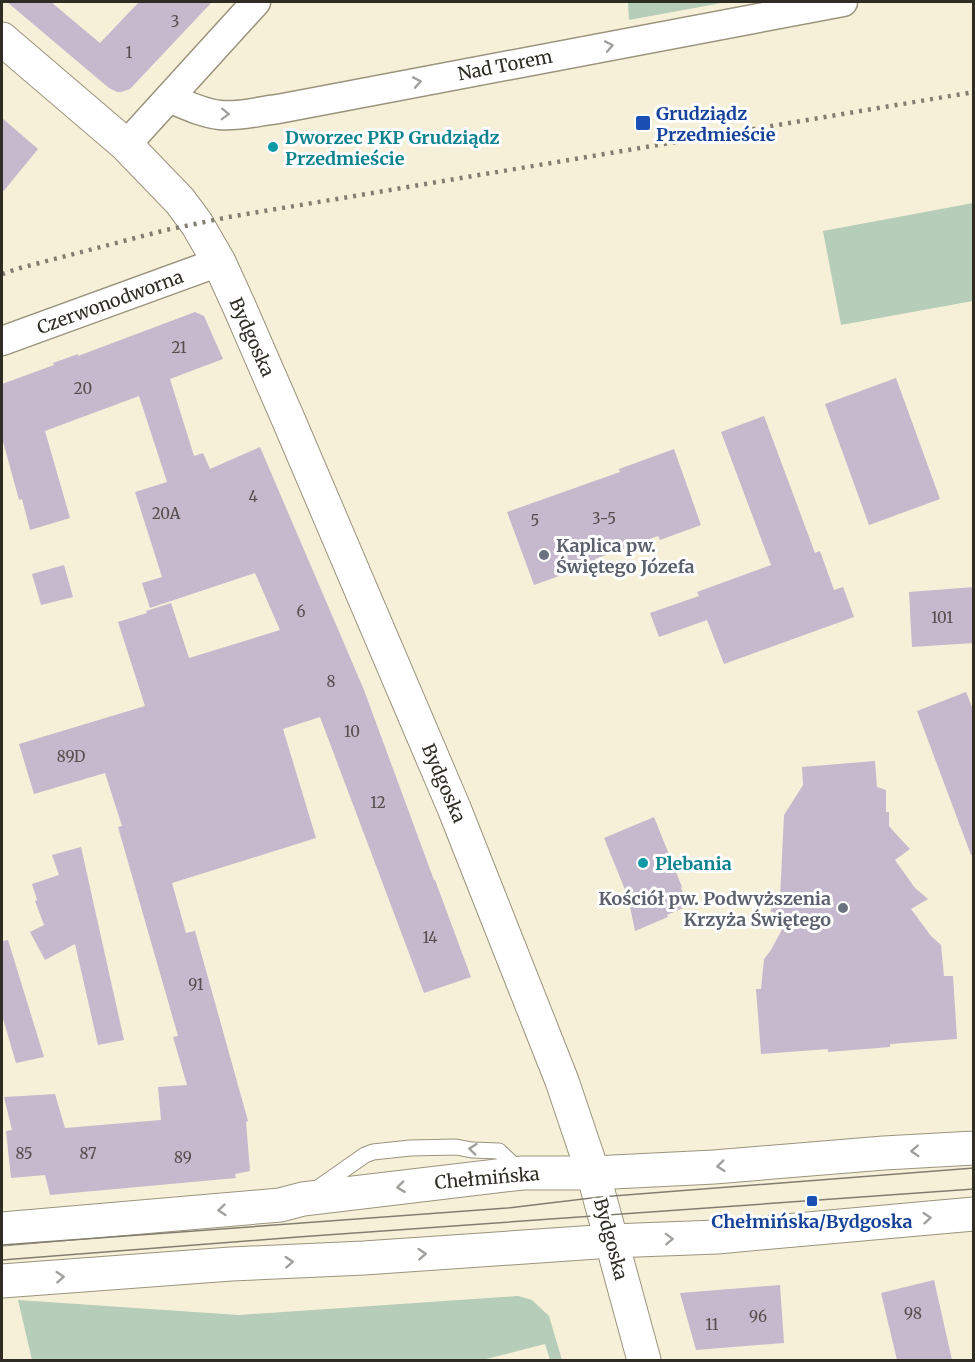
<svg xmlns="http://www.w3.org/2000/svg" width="975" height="1362" font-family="Merriweather,serif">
<rect width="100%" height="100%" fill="#f7f0d8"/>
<g fill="#b6cdb9">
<polygon points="628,2 727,2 629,20"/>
<polygon points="973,203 973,301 841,325 823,231"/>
<polygon points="518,1296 532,1300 549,1316 562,1360 550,1360 545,1344 482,1360 32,1360 18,1300 239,1315"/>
</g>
<g fill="#c6b8cd">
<polygon points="7,2 51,2 100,43 139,2 212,2 130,89 121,92 117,92 109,88"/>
<polygon points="2,118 38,149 2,193"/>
<polygon points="195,312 204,316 223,359 170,379 194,456 203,453 210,469 260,447 364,690 434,880 435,880 471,977 424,993 320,717 283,729 316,838 172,883 186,933 195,931 248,1121 246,1122 250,1171 235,1174 236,1178 50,1195 45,1175 11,1178 6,1131 12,1130 4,1097 55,1094 65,1128 161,1120 158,1087 187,1085 173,1037 178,1036 118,827 122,826 105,773 34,794 19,744 145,706 118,622 147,613 146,611 171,603 189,658 280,630 255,573 150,608 142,583 162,577 135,492 167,482 139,396 45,431 70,518 30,530 22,499 19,500 2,438 2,384 54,365 53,363 78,354 78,356"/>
<polygon points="896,378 940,499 869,525 825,404"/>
<polygon points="764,416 815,553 820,551 834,590 843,587 854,617 724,664 707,620 659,637 650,613 699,596 697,592 771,565 721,432"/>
<polygon points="674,449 701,525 660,540 658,536 595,559 596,561 564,572 565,574 534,585 507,512 620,472 619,469"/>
<polygon points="64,565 73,597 41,605 32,574"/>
<polygon points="974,587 974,643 912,647 909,592"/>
<polygon points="966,692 974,712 974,854 971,855 917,711"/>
<polygon points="875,761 877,787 886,790 886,812 889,812 889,826 896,834 910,849 895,860 915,888 928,899 911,909 931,936 941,945 944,976 953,976 957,1039 890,1044 890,1047 828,1052 828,1049 761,1054 756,989 761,989 764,959 771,950 788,918 770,911 780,899 784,815 803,785 802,767"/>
<polygon points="654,817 682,887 681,888 688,906 667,915 668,917 635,931 628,897 604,838"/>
<polygon points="81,847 124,1040 98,1045 75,944 45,960 30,932 44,925 35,901 37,900 32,884 59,875 52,855"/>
<polygon points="8,940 44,1057 16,1063 2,1015 2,941"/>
<polygon points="934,1280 952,1360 897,1360 881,1293"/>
<polygon points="780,1285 784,1343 696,1350 680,1293"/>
</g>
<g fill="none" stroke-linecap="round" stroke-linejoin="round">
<g stroke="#9a937d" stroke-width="17">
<polyline id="lane" points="315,1190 365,1155 373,1152 410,1148 456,1147 472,1150 499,1151 522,1173"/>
</g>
<g stroke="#9a937d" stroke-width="31">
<g id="street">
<path d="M169 98C186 105 202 113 220 115 239 117 259 111 278 109L843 2"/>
<polyline points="126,145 256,2"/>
<polyline points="2,341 219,262"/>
</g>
</g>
<g stroke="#9a937d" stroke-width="35">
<g id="secondary">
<polyline points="2,39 126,145 180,201 197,224 219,262 239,306 289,421 454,808 562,1081 593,1173 644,1360"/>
<polyline points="2,1229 280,1205 303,1199 522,1173 593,1173 714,1167 884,1153 974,1148"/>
<polyline points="2,1281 231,1264 364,1258 611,1241 717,1237 974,1214"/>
</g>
</g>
<use href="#lane" stroke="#fff" stroke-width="15"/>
<use href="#street" stroke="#fff" stroke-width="28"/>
<use href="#secondary" stroke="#fff" stroke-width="33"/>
<g stroke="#827e6f" stroke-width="1.5">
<polyline points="2,1245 507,1208 600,1197 974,1168"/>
<polyline points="2,1260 298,1237 974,1189"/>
</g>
<polyline stroke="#827e6f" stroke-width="4.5" stroke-dasharray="3 6" stroke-linecap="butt" points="2,274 20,268 166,230 229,217 974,92"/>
</g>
<defs><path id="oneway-chevron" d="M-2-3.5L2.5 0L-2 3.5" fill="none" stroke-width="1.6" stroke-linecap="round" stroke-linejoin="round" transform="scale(1.5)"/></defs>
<g stroke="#a1a09c">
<use href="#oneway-chevron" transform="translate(609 46) rotate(-11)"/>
<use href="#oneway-chevron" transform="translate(417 82) rotate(-11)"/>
<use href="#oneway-chevron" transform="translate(225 114) rotate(2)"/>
<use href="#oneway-chevron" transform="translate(473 1149) rotate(-174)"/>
<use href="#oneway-chevron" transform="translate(915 1151) rotate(177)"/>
<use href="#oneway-chevron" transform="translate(721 1166) rotate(174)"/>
<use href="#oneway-chevron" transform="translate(401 1187) rotate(173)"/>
<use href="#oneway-chevron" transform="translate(222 1210) rotate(175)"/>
<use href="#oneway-chevron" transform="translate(927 1218) rotate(-5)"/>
<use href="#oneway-chevron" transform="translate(669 1239) rotate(-2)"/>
<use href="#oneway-chevron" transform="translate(422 1254) rotate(-4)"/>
<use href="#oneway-chevron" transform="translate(289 1262) rotate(-3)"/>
<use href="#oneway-chevron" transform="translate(60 1277) rotate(-4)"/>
</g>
<g fill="#1a4fb4" stroke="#fff" stroke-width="2">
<rect x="635" y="115" width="16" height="16" rx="3"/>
<rect x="806" y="1195" width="12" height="12" rx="3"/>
</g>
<g fill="#0f9aa8" stroke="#fff" stroke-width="2">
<circle cx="273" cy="147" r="6"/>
<circle cx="643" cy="863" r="6"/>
</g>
<g fill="#6b7280" stroke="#fff" stroke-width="2">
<circle cx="544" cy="555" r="6"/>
<circle cx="843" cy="908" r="6"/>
</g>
<g text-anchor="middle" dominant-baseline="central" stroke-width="6" stroke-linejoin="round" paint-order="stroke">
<g font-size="15" fill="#544f4e">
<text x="175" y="21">3</text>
<text x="129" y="52">1</text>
<text x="179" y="347">21</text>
<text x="83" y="388">20</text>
<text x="253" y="496">4</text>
<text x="166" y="513">20A</text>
<text x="604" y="518">3-5</text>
<text x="535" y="520">5</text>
<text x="301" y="611">6</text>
<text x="942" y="617">101</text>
<text x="331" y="681">8</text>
<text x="352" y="731">10</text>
<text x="71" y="756">89D</text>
<text x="378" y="802">12</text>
<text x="430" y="937">14</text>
<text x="196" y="984">91</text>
<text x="24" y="1153">85</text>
<text x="88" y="1153">87</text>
<text x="183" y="1157">89</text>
<text x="913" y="1313">98</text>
<text x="758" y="1316">96</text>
<text x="712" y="1324">11</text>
</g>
<g font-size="18" fill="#2e2c23" stroke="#fff">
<text transform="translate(505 65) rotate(-11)">Nad Torem</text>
<text transform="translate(110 302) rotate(-20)">Czerwonodworna</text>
<text transform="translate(252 337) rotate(66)">Bydgoska</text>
<text transform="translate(444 783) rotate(67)">Bydgoska</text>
<text transform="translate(487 1178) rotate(-5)">Chełmińska</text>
<text transform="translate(611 1239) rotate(75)">Bydgoska</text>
</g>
<g font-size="18" font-weight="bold" fill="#164399" stroke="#fff" text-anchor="start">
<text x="656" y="113">Grudziądz<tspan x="656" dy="21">Przedmieście</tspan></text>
<text x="812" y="1221" text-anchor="middle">Chełmińska/Bydgoska</text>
</g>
<g font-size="18" font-weight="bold" fill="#0d838f" stroke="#fff" text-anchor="start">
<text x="285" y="137">Dworzec PKP Grudziądz<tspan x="285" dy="21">Przedmieście</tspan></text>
<text x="655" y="863">Plebania</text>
</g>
<g font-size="18" font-weight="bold" fill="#5b616d" stroke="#fff" text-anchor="start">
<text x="556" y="545">Kaplica pw.<tspan x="556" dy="21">Świętego Józefa</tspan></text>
<text x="831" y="898" text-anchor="end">Kościół pw. Podwyższenia<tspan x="831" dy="21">Krzyża Świętego</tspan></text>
</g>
</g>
<rect width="975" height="1362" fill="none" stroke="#2e2c23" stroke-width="6"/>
</svg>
